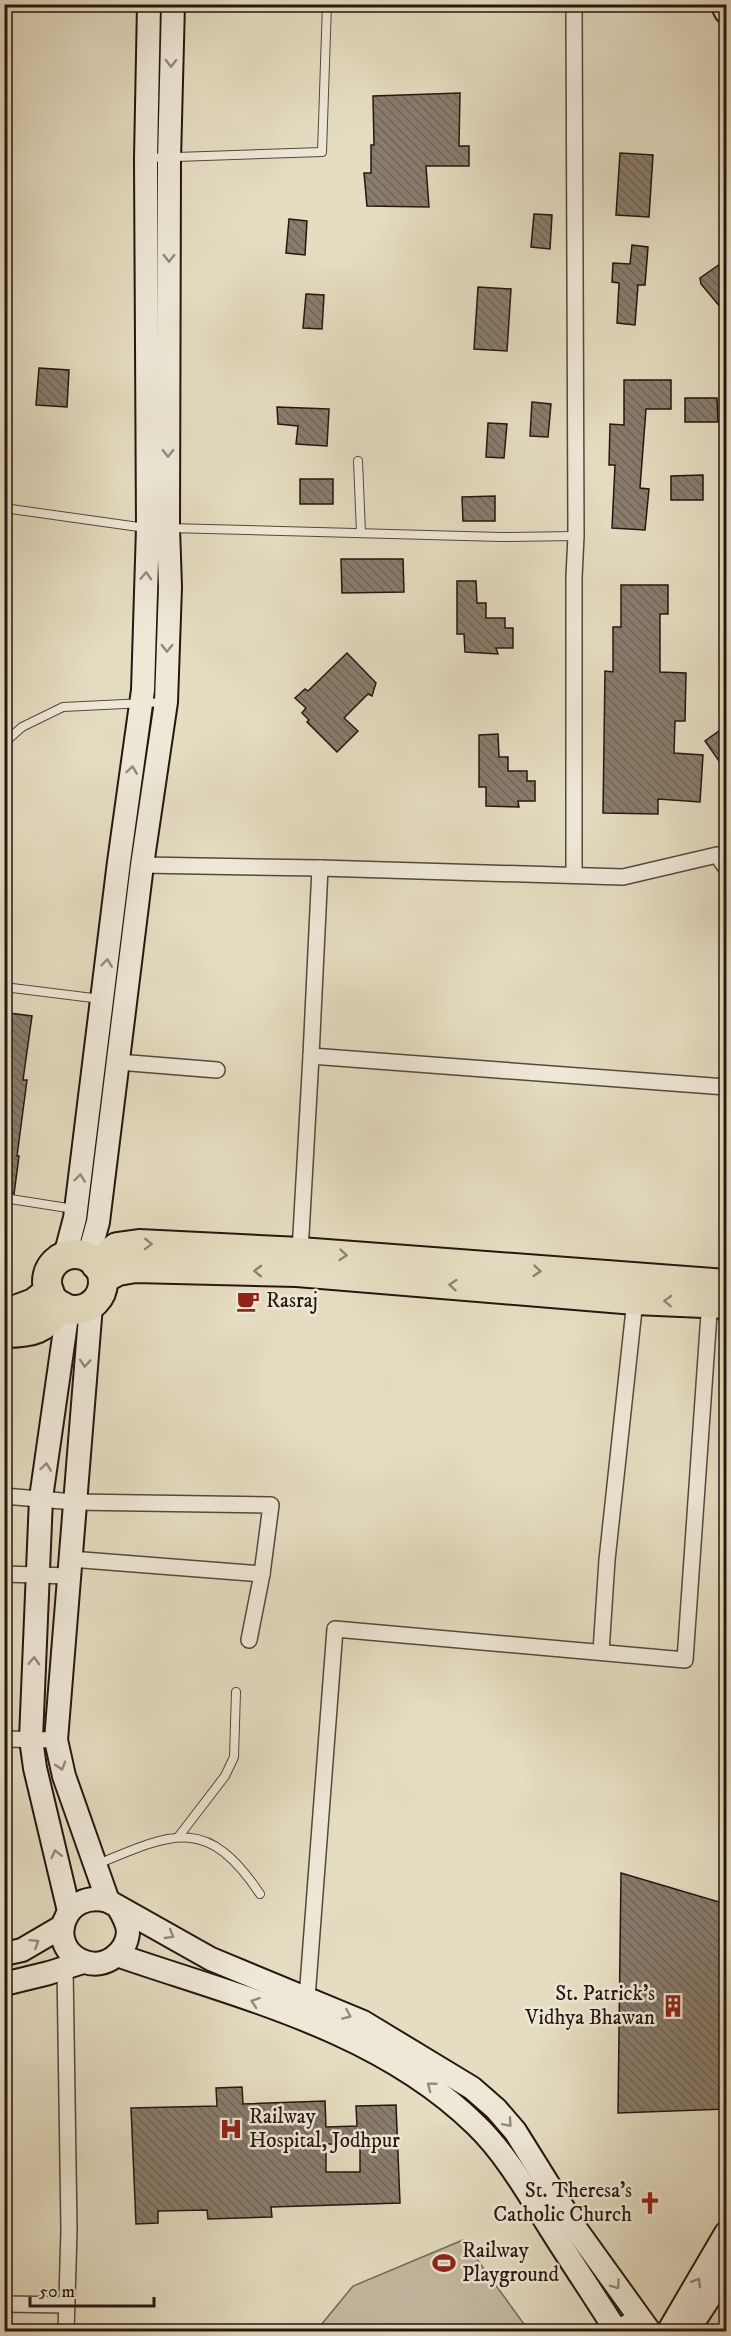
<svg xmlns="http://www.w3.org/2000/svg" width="731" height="2336" font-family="'IM FELL DW Pica',serif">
<defs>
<pattern id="building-back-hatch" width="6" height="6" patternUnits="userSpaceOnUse" patternTransform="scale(1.5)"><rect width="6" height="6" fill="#897d6d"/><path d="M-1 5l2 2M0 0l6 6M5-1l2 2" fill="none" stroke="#706558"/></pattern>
</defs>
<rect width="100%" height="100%" fill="#e5ddc2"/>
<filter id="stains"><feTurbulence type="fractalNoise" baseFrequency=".00333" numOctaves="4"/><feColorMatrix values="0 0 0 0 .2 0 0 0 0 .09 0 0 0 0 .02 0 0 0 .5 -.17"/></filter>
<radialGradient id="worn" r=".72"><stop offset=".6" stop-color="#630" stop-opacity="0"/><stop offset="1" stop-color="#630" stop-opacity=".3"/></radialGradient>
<polygon fill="#c5bba4" stroke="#76685a" stroke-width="1.5" points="463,2240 529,2331 316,2331 353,2286"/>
<g fill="url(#building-back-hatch)" stroke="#261610" stroke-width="1.5" fill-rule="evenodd">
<polygon points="460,93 459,146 469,146 469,166 426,166 429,207 367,206 364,173 371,173 371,145 374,145 373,96"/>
<polygon points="620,153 653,155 649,217 616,215"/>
<polygon points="534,214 552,215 550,249 531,247"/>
<polygon points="289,219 307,221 305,255 286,253"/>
<polygon points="632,245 648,247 645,285 638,285 635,325 617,323 619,283 612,282 613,263 630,264"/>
<polygon points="726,260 726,314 701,284 700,278"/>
<polygon points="478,287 511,289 507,351 474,349"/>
<polygon points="306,294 324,295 322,329 303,328"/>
<polygon points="39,368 69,370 67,407 36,405"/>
<polygon points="624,380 671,380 671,409 646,409 640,488 649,489 645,530 612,528 615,465 609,465 610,424 624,425"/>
<polygon points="685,398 717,398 718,422 685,422"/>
<polygon points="532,402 551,404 548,437 530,436"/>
<polygon points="277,407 329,409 327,446 296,444 298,426 278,424"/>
<polygon points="488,423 507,424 504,458 486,457"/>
<polygon points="703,475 703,500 671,500 671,476"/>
<rect x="300" y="479" width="33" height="25"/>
<polygon points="495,496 495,521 463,521 462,497"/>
<polygon points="341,559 403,559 404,592 342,593"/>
<polygon points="457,581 476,581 477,603 486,603 486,618 505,618 505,628 513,628 513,648 496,648 498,654 465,652 464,634 457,634"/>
<polygon points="621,585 668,585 668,614 660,614 660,672 686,673 685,721 675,721 674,753 703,755 700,802 658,799 658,814 603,813 605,671 613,672 613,627 621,627"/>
<polygon points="347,653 376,683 372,696 368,694 344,718 358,731 337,752 307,722 309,720 302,713 306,708 295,698 305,689 308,691"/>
<polygon points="726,726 726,771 705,741"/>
<polygon points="498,734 499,757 508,757 508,771 527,771 527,781 535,781 535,801 518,801 519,807 486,806 486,787 479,787 479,735"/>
<polygon points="9,1013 32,1016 23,1080 27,1080 17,1156 19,1156 14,1194 4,1192 4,1049"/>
<polygon points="621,1873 726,1904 726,2109 618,2113"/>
<path d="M242 2087 243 2104 325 2101 326 2127 357 2126 356 2106 396 2105 400 2203 271 2207 272 2217 208 2219 207 2210 158 2211V2223L136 2224 131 2108 217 2106 216 2088ZM326 2144H360V2172H326Z"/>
</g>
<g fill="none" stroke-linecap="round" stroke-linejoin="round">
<g stroke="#56483c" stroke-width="10">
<g id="lane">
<polyline points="147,158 322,152 327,4"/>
<polyline points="358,461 361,533"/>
<polyline points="4,508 146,528"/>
<polyline points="169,528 501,537 576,536"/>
<polyline points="4,743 22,727 63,707 165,702"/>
<polyline points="4,987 101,999"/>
<polyline points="4,1198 74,1209"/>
<polyline points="179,1836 225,1776 234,1757 236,1692"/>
<path d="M98 1864C174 1832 208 1816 260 1894"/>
</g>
</g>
<g stroke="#56483c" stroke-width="18">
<g id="street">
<polyline points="574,4 576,536 574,577 574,875"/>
<polyline points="142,865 320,868 623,877 717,855 726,868"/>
<polyline points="311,1056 320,868"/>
<polyline points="118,1062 217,1070"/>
<polyline points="300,1252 311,1056 726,1087"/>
<polyline points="4,1496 74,1502 271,1505 262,1574 249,1640"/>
<polyline points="70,1559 262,1574"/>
<polyline points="4,1574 69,1576"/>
<polyline points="601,1652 607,1560 635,1300"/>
<polyline points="4,1739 56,1740"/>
<polyline points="65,1967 69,2230 66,2332"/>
<polyline points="307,1998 335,1629 685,1660 710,1299"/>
<polyline points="4,2304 67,2305"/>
</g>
</g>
<g stroke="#261610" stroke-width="26">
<g id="secondary">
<polyline points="722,4 726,12"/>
<polyline points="65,1256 75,1218 119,862 143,690 148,528 146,158 149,4"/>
<polyline points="88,1258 98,1222 142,865 166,702 170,587 168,528 169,159 173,4"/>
<polyline points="91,1305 56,1740 64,1776 108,1901"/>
<polyline points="68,1309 41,1498 31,1739 35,1768 69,1911"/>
<path d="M118 1907C123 1915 128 1923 128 1933 126 1953 105 1969 85 1962 44 1948 63 1888 108 1901L211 1959 363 2022 472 2088 496 2109 515 2131 578 2232 650 2332"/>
<polyline points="4,1954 22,1950 63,1926"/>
<path d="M117 1955C242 1998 379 2030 476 2125 506 2154 528 2193 550 2228 572 2263 595 2297 617 2332L640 2319"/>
<polyline points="4,1984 49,1973 83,1962"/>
<polyline points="668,2332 726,2233"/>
<polyline points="687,2332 726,2272"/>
</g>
</g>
<g stroke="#261610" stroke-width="32">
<g id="highway">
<circle cx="75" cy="1282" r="28"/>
<polyline points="96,1265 117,1247 139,1244 300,1252 726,1284"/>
<polyline points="103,1279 118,1271 135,1268 297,1272 635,1300 726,1304"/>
<polyline points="4,1314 34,1303 49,1291"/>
<path d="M4 1333C33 1333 44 1330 62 1306"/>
</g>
</g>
<use href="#lane" stroke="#eee9d7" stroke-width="8"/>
<use href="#street" stroke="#eee9d7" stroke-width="15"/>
<use href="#secondary" stroke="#eee9d7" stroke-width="22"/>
<use href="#highway" stroke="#e5ddc2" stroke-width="28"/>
</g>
<defs><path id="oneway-chevron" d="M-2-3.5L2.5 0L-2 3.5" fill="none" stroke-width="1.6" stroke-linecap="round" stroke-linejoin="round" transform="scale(1.5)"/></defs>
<g stroke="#948a7d">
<use href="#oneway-chevron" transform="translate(171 63) rotate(91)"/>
<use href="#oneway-chevron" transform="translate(169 258) rotate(90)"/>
<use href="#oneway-chevron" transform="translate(168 453) rotate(90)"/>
<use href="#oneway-chevron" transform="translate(146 576) rotate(-88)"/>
<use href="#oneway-chevron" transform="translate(167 648) rotate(91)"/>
<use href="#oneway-chevron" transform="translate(132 770) rotate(-82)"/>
<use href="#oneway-chevron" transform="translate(107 963) rotate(-83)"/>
<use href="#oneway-chevron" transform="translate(80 1178) rotate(-83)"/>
<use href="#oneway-chevron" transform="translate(85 1363) rotate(94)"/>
<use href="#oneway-chevron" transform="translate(46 1467) rotate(-82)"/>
<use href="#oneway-chevron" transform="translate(34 1661) rotate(-88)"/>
<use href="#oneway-chevron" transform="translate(61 1766) rotate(73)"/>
<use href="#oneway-chevron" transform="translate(56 1854) rotate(-103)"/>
<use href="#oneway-chevron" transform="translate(170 1935) rotate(30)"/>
<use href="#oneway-chevron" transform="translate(35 1943) rotate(-32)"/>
<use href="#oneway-chevron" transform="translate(255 2002) rotate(-161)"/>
<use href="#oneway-chevron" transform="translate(347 2015) rotate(23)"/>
<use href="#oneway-chevron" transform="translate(431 2086) rotate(-142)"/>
<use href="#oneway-chevron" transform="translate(508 2123) rotate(49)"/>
<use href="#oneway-chevron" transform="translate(697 2282) rotate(-59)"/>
<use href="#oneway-chevron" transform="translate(616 2285) rotate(54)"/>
</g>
<g stroke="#8f8372">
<use href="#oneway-chevron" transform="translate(148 1244) rotate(2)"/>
<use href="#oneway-chevron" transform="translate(343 1255) rotate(5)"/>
<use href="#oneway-chevron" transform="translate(258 1271) rotate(-179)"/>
<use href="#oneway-chevron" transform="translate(537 1271) rotate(5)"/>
<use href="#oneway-chevron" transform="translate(453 1285) rotate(-175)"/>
<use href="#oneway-chevron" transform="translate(668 1301) rotate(-178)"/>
</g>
<defs>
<g id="cafe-bare" transform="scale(1.8)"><path d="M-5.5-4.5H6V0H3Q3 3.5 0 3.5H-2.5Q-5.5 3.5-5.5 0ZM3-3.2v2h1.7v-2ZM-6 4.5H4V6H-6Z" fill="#8f2418" stroke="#eee9d7" stroke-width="2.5" paint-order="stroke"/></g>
<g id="building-bare" transform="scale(1.8)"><path d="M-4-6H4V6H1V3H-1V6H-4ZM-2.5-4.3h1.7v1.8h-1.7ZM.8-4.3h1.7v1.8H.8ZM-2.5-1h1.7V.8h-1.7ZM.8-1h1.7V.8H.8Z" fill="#8f2418" stroke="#eee9d7" stroke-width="2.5" paint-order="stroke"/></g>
<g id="hospital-bare" transform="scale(1.8)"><path d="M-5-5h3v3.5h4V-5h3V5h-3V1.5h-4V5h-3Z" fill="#8f2418" stroke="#eee9d7" stroke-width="2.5" paint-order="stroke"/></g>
<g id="church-bare" transform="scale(1.8)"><path d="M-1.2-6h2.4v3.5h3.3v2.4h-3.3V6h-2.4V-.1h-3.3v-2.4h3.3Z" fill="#8f2418" stroke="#eee9d7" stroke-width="2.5" paint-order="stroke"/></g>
<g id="stadium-bare" transform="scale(1.8)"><path d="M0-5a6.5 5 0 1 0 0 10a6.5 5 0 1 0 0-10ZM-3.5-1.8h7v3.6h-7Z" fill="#8f2418" stroke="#eee9d7" stroke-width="2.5" paint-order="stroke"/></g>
</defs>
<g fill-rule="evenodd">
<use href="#cafe-bare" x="248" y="1301"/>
<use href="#building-bare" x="673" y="2006"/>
<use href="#hospital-bare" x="231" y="2129"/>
<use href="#church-bare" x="650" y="2203"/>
<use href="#stadium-bare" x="444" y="2263"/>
</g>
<g text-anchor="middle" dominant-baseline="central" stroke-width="5" stroke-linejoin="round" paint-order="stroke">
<g font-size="21" fill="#261610" stroke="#eee9d7" text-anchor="start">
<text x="266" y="1301">Rasraj</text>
<text x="655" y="1994" text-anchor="end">St. Patrick's<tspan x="655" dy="24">Vidhya Bhawan</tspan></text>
<text x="249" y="2117">Railway<tspan x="249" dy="24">Hospital, Jodhpur</tspan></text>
<text x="632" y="2191" text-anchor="end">St. Theresa's<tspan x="632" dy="24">Catholic Church</tspan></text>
<text x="462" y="2251">Railway<tspan x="462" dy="24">Playground</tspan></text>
</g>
</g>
<rect width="731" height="2336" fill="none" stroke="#e5ddc2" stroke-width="24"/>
<rect x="6" y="6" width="719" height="2324" fill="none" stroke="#261610" stroke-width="3"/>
<rect x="12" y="12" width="707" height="2312" fill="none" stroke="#261610" stroke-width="1.5"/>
<path d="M30 2297v9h124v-9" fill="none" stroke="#261610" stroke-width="3"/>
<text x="39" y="2297" font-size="18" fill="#261610" stroke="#eee9d7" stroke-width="4.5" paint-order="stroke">50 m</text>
<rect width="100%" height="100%" filter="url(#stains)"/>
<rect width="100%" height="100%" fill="url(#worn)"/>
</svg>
